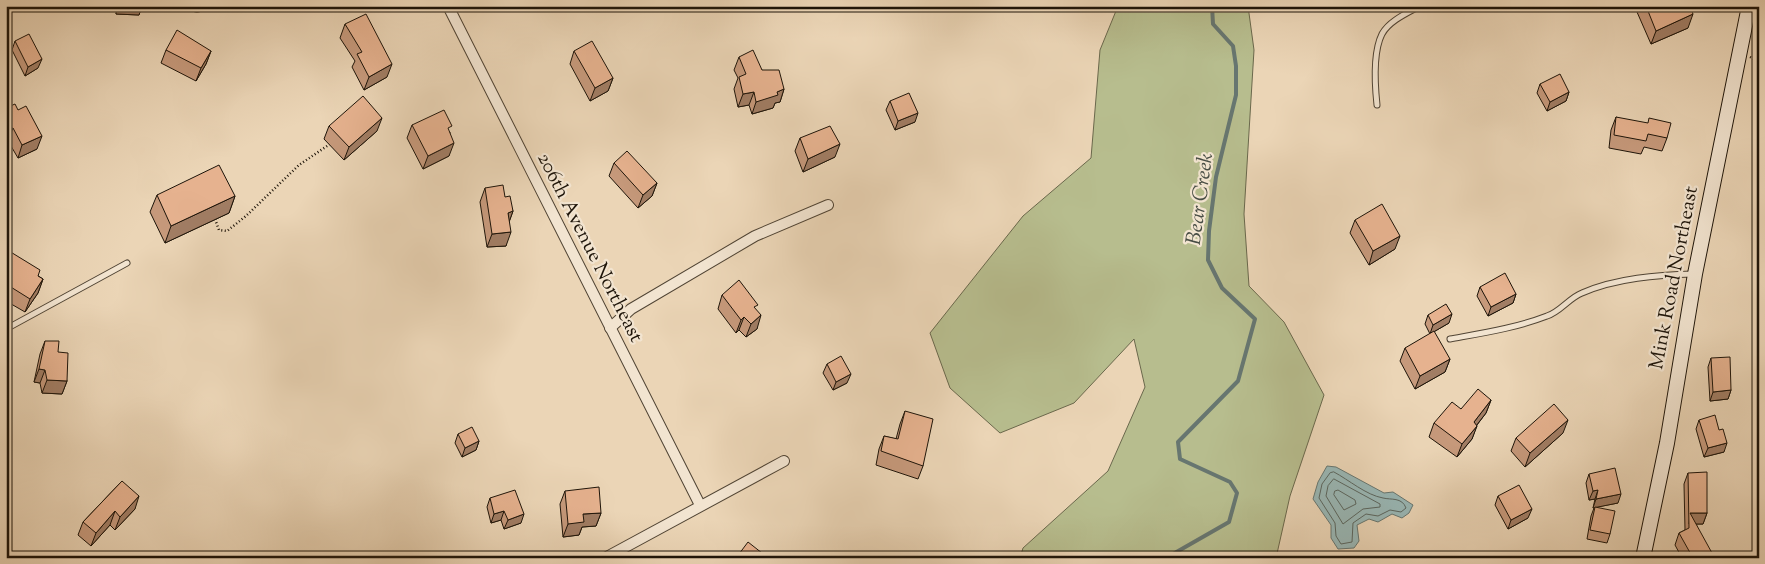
<svg xmlns="http://www.w3.org/2000/svg" width="1765" height="564" font-family="'Sorts Mill Goudy',serif">
<rect width="100%" height="100%" fill="#ebd5b6"/>
<filter id="stains"><feTurbulence type="fractalNoise" baseFrequency=".004" numOctaves="4"/><feColorMatrix values="0 0 0 0 .2 0 0 0 0 .09 0 0 0 0 .02 0 0 0 .5 -.17"/></filter>
<radialGradient id="worn" r=".72"><stop offset=".6" stop-color="#630" stop-opacity="0"/><stop offset="1" stop-color="#630" stop-opacity=".3"/></radialGradient>
<polygon fill="#b7bd8e" stroke="#6a684c" points="1118,6 1248,6 1254,50 1244,214 1249,286 1284,322 1324,395 1290,496 1276,558 1020,558 1023,548 1108,471 1145,387 1134,339 1074,403 1000,433 950,388 930,333 1023,216 1091,158 1100,50"/>
<polygon fill="#99b7b5" stroke="#677670" points="1327,466 1336,467 1384,493 1393,492 1413,505 1409,513 1402,518 1392,514 1378,522 1369,519 1357,525 1359,541 1354,548 1338,549 1331,538 1331,525 1313,499 1318,482"/>
<g fill="none" stroke-linecap="round" stroke-linejoin="round">
<g stroke="#5b665f" stroke-width="1">
<path d="M1334 472C1349 480 1366 495 1383 498 1391 500 1402 497 1406 508L1401 512 1390 510 1378 516 1366 514 1353 523 1352 542 1341 544 1336 536 1335 523 1319 498 1322 484 1330 473Z"/>
<polygon points="1334,479 1380,504 1380,507 1363,509 1343,524 1326,496 1328,486"/>
<polygon points="1335,491 1338,490 1355,500 1356,504 1344,510 1334,495"/>
</g>
<polyline stroke="#677670" stroke-width="4" points="1166,558 1229,522 1237,493 1230,482 1180,459 1178,442 1238,381 1255,319 1222,288 1208,260 1209,231 1216,177 1236,95 1236,66 1233,46 1213,24 1212,6"/>
<g stroke="#504434" stroke-width="7">
<g id="lane">
<path d="M1377 105C1375 86 1373 52 1382 34 1389 21 1407 13 1420 6"/>
<polyline points="6,329 127,263"/>
<path d="M1450 339C1483 333 1516 328 1547 316 1560 312 1569 298 1582 293 1616 278 1658 275 1694 274"/>
</g>
</g>
<g stroke="#504434" stroke-width="12">
<g id="street">
<polyline points="448,6 700,505"/>
<polyline points="197,7 198,6"/>
<polyline points="610,328 631,309 755,236 828,205"/>
<polyline points="605,558 784,461"/>
</g>
</g>
<g stroke="#1d1409" stroke-width="16">
<polyline id="secondary" points="1643,558 1667,443 1695,274 1749,6"/>
</g>
<g stroke="#1d1409" stroke-width="2.5" stroke-dasharray="1 2.5" stroke-linecap="butt">
<polyline points="1750,57 1756,60 1759,67"/>
<polyline points="215,219 219,230 227,231 246,216 299,165 330,144"/>
</g>
<use href="#lane" stroke="#f2e4d0" stroke-width="5"/>
<use href="#street" stroke="#f2e4d0" stroke-width="10"/>
<use href="#secondary" stroke="#f2e4d0" stroke-width="14"/>
</g>
<g fill="#c6997b" stroke="#1d1409">
<polygon points="116,6 142,6 139,15 116,14"/>
<polygon points="1639,6 1672,6 1688,28 1651,44 1637,12"/>
<polygon points="345,24 387,77 364,90 352,67 355,61 340,38"/>
<polygon points="15,41 38,68 25,76 12,50"/>
<polygon points="166,50 211,51 206,64 196,81 161,63"/>
<polygon points="574,51 613,78 608,91 590,101 570,64"/>
<polygon points="739,57 762,70 784,89 780,102 775,103 773,108 752,114 749,105 738,107 734,89 738,78 734,70"/>
<polygon points="1540,84 1569,92 1566,101 1547,111 1537,93"/>
<polygon points="890,101 915,122 895,130 886,110"/>
<polygon points="6,108 37,149 18,158 8,141 6,142"/>
<polygon points="1616,117 1667,138 1662,151 1644,147 1641,154 1609,148 1611,130"/>
<polygon points="412,125 450,132 449,156 423,169 407,138"/>
<polygon points="329,126 377,131 344,160 324,139"/>
<polygon points="800,138 835,157 803,172 795,151"/>
<polygon points="614,163 657,183 652,196 638,208 609,176"/>
<polygon points="485,188 505,197 513,211 509,222 506,246 487,247 480,202"/>
<polygon points="157,195 235,196 229,213 165,243 150,212"/>
<polygon points="1355,220 1395,249 1369,265 1350,233"/>
<polygon points="6,255 43,279 38,293 25,312 6,301"/>
<polygon points="1480,287 1516,294 1513,303 1488,316 1477,296"/>
<polygon points="722,295 756,310 757,329 746,337 739,330 736,333 718,309"/>
<polygon points="1428,315 1449,323 1430,334 1425,324"/>
<polygon points="45,341 58,352 67,381 62,394 42,393 40,383 34,382 40,354"/>
<polygon points="1405,348 1450,359 1445,372 1415,389 1400,361"/>
<polygon points="1711,358 1731,390 1728,399 1710,401 1708,367"/>
<polygon points="1759,363 1759,374 1756,369"/>
<polygon points="827,364 847,383 833,390 823,373"/>
<polygon points="1491,400 1486,413 1477,425 1472,439 1457,457 1429,437 1434,423 1461,409"/>
<polygon points="905,411 923,466 918,479 876,465 879,449 884,436 896,439 900,424"/>
<polygon points="1699,420 1724,452 1704,457 1696,429"/>
<polygon points="1563,433 1525,467 1511,451 1516,438"/>
<polygon points="458,434 479,441 476,450 462,457 455,443"/>
<polygon points="1688,473 1707,513 1703,524 1696,524 1710,558 1682,558 1675,545 1679,533 1685,530 1684,484"/>
<polygon points="1589,474 1618,503 1597,507 1610,534 1607,543 1587,539 1591,516 1594,508 1593,508 1595,499 1589,500 1586,483"/>
<polygon points="122,481 135,509 115,530 110,525 91,546 78,535 83,522"/>
<polygon points="565,491 601,513 596,526 582,527 579,535 563,537 560,504"/>
<polygon points="1498,496 1528,518 1508,529 1495,505"/>
<polygon points="490,498 521,523 504,529 501,520 491,523 487,507"/>
</g>
<g fill="#a17d64" stroke="#1d1409">
<polygon points="118,6 142,6 139,15 116,14"/>
<polygon points="1693,14 1688,28 1651,44 1656,31"/>
<polygon points="211,51 206,64 196,81 201,68"/>
<polygon points="42,59 38,68 25,76 28,67"/>
<polygon points="392,64 387,77 364,90 369,77"/>
<polygon points="613,78 608,91 590,101 595,88"/>
<polygon points="784,89 780,102 775,103 773,108 752,114 756,102 777,92"/>
<polygon points="754,92 749,105 738,107 743,94"/>
<polygon points="1569,92 1566,101 1547,111 1550,102"/>
<polygon points="918,113 915,122 895,130 898,121"/>
<polygon points="382,118 377,131 344,160 349,147"/>
<polygon points="13,128 8,141 6,142 6,137 9,129"/>
<polygon points="42,136 37,149 18,158 22,145"/>
<polygon points="454,143 449,156 423,169 428,156"/>
<polygon points="840,144 835,157 803,172 808,159"/>
<polygon points="657,183 652,196 638,208 643,195"/>
<polygon points="235,196 229,213 165,243 171,226"/>
<polygon points="513,211 508,225 508,213"/>
<polygon points="511,232 506,246 487,247 492,234"/>
<polygon points="1400,236 1395,249 1369,265 1373,251"/>
<polygon points="43,279 38,293 25,312 30,299"/>
<polygon points="1516,294 1513,303 1488,316 1491,307"/>
<polygon points="1452,314 1449,323 1430,334 1433,325"/>
<polygon points="761,315 757,329 746,337 751,324"/>
<polygon points="744,317 739,330 736,333 741,320"/>
<polygon points="1450,359 1445,372 1415,389 1420,376"/>
<polygon points="39,369 45,370 40,383 34,382"/>
<polygon points="851,374 847,383 833,390 836,382"/>
<polygon points="47,380 67,381 62,394 42,393"/>
<polygon points="1731,390 1728,399 1710,401 1713,392"/>
<polygon points="1491,400 1486,413 1469,435 1474,422"/>
<polygon points="1568,420 1563,433 1525,467 1530,453"/>
<polygon points="1477,426 1472,439 1457,457 1462,444"/>
<polygon points="479,441 476,450 462,457 465,448"/>
<polygon points="1727,443 1724,452 1704,457 1708,448"/>
<polygon points="1598,490 1595,499 1589,500 1593,491"/>
<polygon points="1621,494 1618,503 1593,508 1596,499"/>
<polygon points="139,496 135,509 115,530 120,517"/>
<polygon points="1532,509 1528,518 1508,529 1511,520"/>
<polygon points="115,511 110,525 91,546 96,533"/>
<polygon points="504,511 501,520 491,523 494,514"/>
<polygon points="601,513 596,526 582,527 579,535 563,537 568,524 583,514"/>
<polygon points="1690,513 1707,513 1703,524 1689,524"/>
<polygon points="524,514 521,523 504,529 508,520"/>
<polygon points="1712,553 1710,558 1703,558"/>
</g>
<g fill="#e6b28f" stroke="#1d1409">
<polygon points="1646,6 1672,6 1672,8 1676,6 1690,6 1693,14 1656,31"/>
<polygon points="366,14 392,64 369,77 357,54 362,52 345,24"/>
<polygon points="177,30 211,51 201,68 166,50"/>
<polygon points="29,34 42,59 28,67 15,41"/>
<polygon points="592,41 613,78 595,88 574,51"/>
<polygon points="753,50 762,70 779,70 784,89 777,92 778,95 756,102 754,92 743,94 739,77 746,74 739,57"/>
<polygon points="1560,74 1569,92 1550,102 1540,84"/>
<polygon points="909,93 918,113 898,121 890,101"/>
<polygon points="363,96 382,118 349,147 329,126"/>
<polygon points="15,104 18,110 26,106 42,136 22,145 13,128 9,129 6,123 6,108"/>
<polygon points="444,110 452,126 448,128 454,143 428,156 412,125"/>
<polygon points="1616,117 1648,123 1649,118 1671,123 1667,138 1648,134 1646,141 1614,135"/>
<polygon points="830,126 840,144 808,159 800,138"/>
<polygon points="627,151 657,183 643,195 614,163"/>
<polygon points="219,165 235,196 171,226 157,195"/>
<polygon points="503,185 505,197 510,196 513,211 508,213 511,232 492,234 485,188"/>
<polygon points="1382,204 1400,236 1373,251 1355,220"/>
<polygon points="9,251 40,270 38,276 43,279 30,299 6,284 11,276 6,274 8,271 6,269 6,255"/>
<polygon points="1505,273 1516,294 1491,307 1480,287"/>
<polygon points="739,280 758,305 754,307 761,315 751,324 744,317 741,320 722,295"/>
<polygon points="1446,304 1452,314 1433,325 1428,315"/>
<polygon points="1434,331 1450,359 1420,376 1405,348"/>
<polygon points="45,341 59,341 58,352 68,353 67,381 47,380 45,370 39,369"/>
<polygon points="841,356 851,374 836,382 827,364"/>
<polygon points="1730,357 1731,390 1713,392 1711,358"/>
<polygon points="1478,389 1491,400 1474,422 1477,426 1462,444 1434,423 1452,402 1461,409"/>
<polygon points="1554,404 1568,420 1530,453 1516,438"/>
<polygon points="905,411 933,419 923,466 881,451 884,436 898,439"/>
<polygon points="1715,415 1719,430 1723,429 1727,443 1708,448 1699,420"/>
<polygon points="472,427 479,441 465,448 458,434"/>
<polygon points="1615,468 1621,494 1596,499 1598,490 1593,491 1589,474"/>
<polygon points="1707,472 1707,513 1690,513 1712,553 1703,558 1693,558 1679,533 1689,528 1688,473"/>
<polygon points="122,481 139,496 120,517 115,511 96,533 83,522"/>
<polygon points="1519,485 1532,509 1511,520 1498,496"/>
<polygon points="599,487 601,513 583,514 584,522 568,524 565,491"/>
<polygon points="515,490 524,514 508,520 504,511 494,514 490,498"/>
<polygon points="1595,507 1615,511 1610,534 1590,530"/>
<polygon points="748,542 767,557 766,558 736,558"/>
<polygon points="439,553 443,558 433,558"/>
</g>
<g text-anchor="middle" dominant-baseline="central" stroke-width="4.5" stroke-linejoin="round" paint-order="stroke">
<g font-size="20" fill="#1d1409" stroke="#f2e4d0">
<text transform="translate(589 248) rotate(63)">206th Avenue Northeast</text>
<text transform="translate(1675 278) rotate(-79)">Mink Road Northeast</text>
</g>
<g font-size="21" font-style="italic" fill="#484d45" stroke="#f2e4d0">
<text transform="translate(1201 199) rotate(-82)">Bear Creek</text>
</g>
</g>
<rect width="1765" height="564" fill="none" stroke="#ebd5b6" stroke-width="25"/>
<rect x="8" y="8" width="1750" height="549" fill="none" stroke="#1d1409" stroke-width="2.5"/>
<rect x="12" y="12" width="1740" height="539" fill="none" stroke="#1d1409"/>
<rect width="100%" height="100%" filter="url(#stains)"/>
<rect width="100%" height="100%" fill="url(#worn)"/>
</svg>
